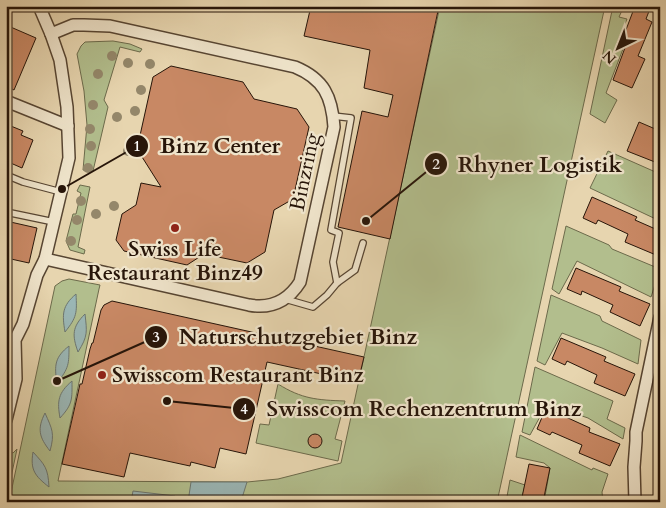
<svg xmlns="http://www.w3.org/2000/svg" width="666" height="508" font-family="Cardo,serif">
<rect width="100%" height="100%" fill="#e7d5af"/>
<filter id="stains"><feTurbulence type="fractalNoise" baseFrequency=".004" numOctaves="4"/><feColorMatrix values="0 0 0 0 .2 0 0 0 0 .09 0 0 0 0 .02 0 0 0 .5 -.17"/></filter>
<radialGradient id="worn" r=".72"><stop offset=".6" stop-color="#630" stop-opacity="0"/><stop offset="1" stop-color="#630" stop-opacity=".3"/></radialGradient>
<g fill="#b2be8d" stroke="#6c6a4b">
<polygon points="440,6 605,6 497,502 9,502 55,286 62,281 69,279 100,285 99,289 58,481 247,482 278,479 341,463"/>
<polygon points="613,6 624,6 619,17 627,19 617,43 623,49 606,93 617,100 605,123 590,114"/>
<polygon points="113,41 130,44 142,49 140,52 120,47 104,100 108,107 93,171 83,170 87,125 84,91 77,54 81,46 85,42"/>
<polygon points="608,151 660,174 660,221 590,188"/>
<polygon points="80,185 90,187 78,247 85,250 84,254 70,250 66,241 73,214 76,214 81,193 77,191"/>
<polygon points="566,226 609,245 612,249 660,269 651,297 577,261 559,294 552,289"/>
<polygon points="551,295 600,316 602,321 641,340 638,364 602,348 562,333 545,365 537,361"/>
<polygon points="535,367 613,401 607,419 625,428 623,439 588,418 547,404 530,435 522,432"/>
<path d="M278 384C302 399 317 400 345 401L335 439 342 441 338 461 256 443 260 424 269 425Z"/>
<polygon points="520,435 592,470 593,468 608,474 602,492 603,502 544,502 550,468 544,463 516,457"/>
<polygon points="17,449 6,501 6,451 13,453"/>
<polygon points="510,480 525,485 521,502 506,502"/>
</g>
<g fill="#9ab6b5" stroke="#6c7670">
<path d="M76 294C77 313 77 317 65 332 62 314 62 306 76 294Z"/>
<path d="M85 314C87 332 88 336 78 352 72 335 72 327 85 314Z"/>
<path d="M69 346C69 364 69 368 57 383 54 365 55 357 69 346Z"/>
<path d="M72 381C72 399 73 404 60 418 57 401 58 393 72 381Z"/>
<path d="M45 413C52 429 55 433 50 451 39 437 37 429 45 413Z"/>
<path d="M33 452C45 465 48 468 49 487 35 476 30 470 33 452Z"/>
<polygon points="191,482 247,482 242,498 221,502 188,502"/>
<polygon points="133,491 175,496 170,502 131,502"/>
</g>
<g fill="#c88864" stroke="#271509">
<polygon points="311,6 439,6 390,239 338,227 362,111 388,117 393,95 364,88 370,50 304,36"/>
<polygon points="635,6 651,6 646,19 652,22 638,56 645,59 632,88 613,80 626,45 621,43"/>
<polygon points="6,25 36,38 14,90 6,86"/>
<polygon points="171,66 243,82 254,99 297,109 309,127 293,199 274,210 265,252 247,263 204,254 187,265 124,251 116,240 122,214 136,205 141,183 161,187 137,149 153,77"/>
<polygon points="639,122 660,131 660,164 627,151"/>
<polygon points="6,124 23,131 21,135 33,140 22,168 6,161"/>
<polygon points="592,197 637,217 635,220 660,231 660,247 656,255 625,242 628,234 598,220 596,224 583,218"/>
<polygon points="6,221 37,228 29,263 11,259 6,251"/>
<polygon points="576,268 621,287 619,291 650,304 640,326 610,312 613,305 582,291 581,295 567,289"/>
<polygon points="112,301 364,357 358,382 267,362 246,454 220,448 215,468 191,462 190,466 130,453 124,477 62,464 80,384 82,384 90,349 92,343 93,343 101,310 104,305"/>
<polygon points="561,338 606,357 604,361 635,374 625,396 594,383 597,375 567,361 565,365 552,359"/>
<polygon points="546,408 590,428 589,432 620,444 610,466 579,453 582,445 552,432 550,435 537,429"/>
<circle cx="315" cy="441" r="7"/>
<polygon points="529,464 550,468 543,502 521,502"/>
</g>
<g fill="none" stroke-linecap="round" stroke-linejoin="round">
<g stroke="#574532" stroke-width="8">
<g id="service">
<polyline points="333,116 351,118 331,230 339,233 333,262 337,283"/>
<polyline points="6,175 23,182 61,192"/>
<polyline points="6,212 54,222"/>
<polyline points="285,299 313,307 327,295 337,283 355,270 363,243"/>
</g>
</g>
<g stroke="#574532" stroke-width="14">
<g id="minor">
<polyline points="6,101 68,126"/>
<path d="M45 259 249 305C271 309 288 301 300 282L334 127C332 97 324 79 295 67L110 26 84 25H73L51 34"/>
<polyline points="6,420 16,379 15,340 23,324 37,275 45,259 69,158 67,107 60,60 51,34 39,6"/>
<polyline points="635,502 634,467 636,441 636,432 660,317"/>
</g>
</g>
<use href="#service" stroke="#efe4cb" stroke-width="5.5"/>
<use href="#minor" stroke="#efe4cb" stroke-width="11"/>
</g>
<g fill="#94876a">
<circle cx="112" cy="56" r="5"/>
<circle cx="128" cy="63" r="5"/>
<circle cx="150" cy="64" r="5"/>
<circle cx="98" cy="74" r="5"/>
<circle cx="141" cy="90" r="5"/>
<circle cx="93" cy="105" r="5"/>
<circle cx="135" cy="111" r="5"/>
<circle cx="117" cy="117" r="5"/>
<circle cx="90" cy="129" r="5"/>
<circle cx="91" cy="146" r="5"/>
<circle cx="128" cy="151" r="5"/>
<circle cx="88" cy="168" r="5"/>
<circle cx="81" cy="201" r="5"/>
<circle cx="114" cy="206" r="5"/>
<circle cx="96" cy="214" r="5"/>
<circle cx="77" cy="220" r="5"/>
<circle cx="71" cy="241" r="5"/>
</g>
<g fill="#8f2418" stroke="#efe4cb" stroke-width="2">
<circle cx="175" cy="228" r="5"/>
<circle cx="102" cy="375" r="5"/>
</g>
<g text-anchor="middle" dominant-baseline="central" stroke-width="4.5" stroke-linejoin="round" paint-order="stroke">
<g font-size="21" fill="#271509" stroke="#efe4cb">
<text transform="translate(305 172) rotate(-78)">Binzring</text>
</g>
<g font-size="21" font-weight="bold" fill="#271509" stroke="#efe4cb">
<text x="175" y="249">Swiss Life<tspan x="175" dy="24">Restaurant Binz49</tspan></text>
<text x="112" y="375" text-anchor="start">Swisscom Restaurant Binz</text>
</g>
</g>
<path fill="none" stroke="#271509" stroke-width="2" d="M62 189L137 146M366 221L436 164M57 381L156 337M167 401L244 409"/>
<g fill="#271509" stroke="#efe4cb" stroke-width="2">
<circle cx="62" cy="189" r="5"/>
<circle cx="366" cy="221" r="5"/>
<circle cx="57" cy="381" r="5"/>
<circle cx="167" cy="401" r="5"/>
<circle cx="137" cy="146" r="12"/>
<circle cx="436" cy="164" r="12"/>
<circle cx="156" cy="337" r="12"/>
<circle cx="244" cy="409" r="12"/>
</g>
<g font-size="15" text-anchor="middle" font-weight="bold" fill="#fff">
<text x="137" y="151">1</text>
<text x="436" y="169">2</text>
<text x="156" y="342">3</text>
<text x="244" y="414">4</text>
</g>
<g font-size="22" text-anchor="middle" font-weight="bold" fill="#271509" stroke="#efe4cb" stroke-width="4.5" stroke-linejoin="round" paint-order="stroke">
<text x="220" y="153">Binz Center</text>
<text x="540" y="172">Rhyner Logistik</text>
<text x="298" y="344">Naturschutzgebiet Binz</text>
<text x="424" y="416">Swisscom Rechenzentrum Binz</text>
</g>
<rect width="666" height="508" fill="none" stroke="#e7d5af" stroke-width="25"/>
<rect x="8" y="8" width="651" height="493" fill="none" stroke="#271509" stroke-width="2.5"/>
<rect x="12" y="12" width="641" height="483" fill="none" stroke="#271509"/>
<g transform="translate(618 48) rotate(223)" stroke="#efe4cb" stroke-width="4" paint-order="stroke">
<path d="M0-4L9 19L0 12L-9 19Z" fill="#271509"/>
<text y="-8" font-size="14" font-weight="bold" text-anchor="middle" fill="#271509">N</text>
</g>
<rect width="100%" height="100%" filter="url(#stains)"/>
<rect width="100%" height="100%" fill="url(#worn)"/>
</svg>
